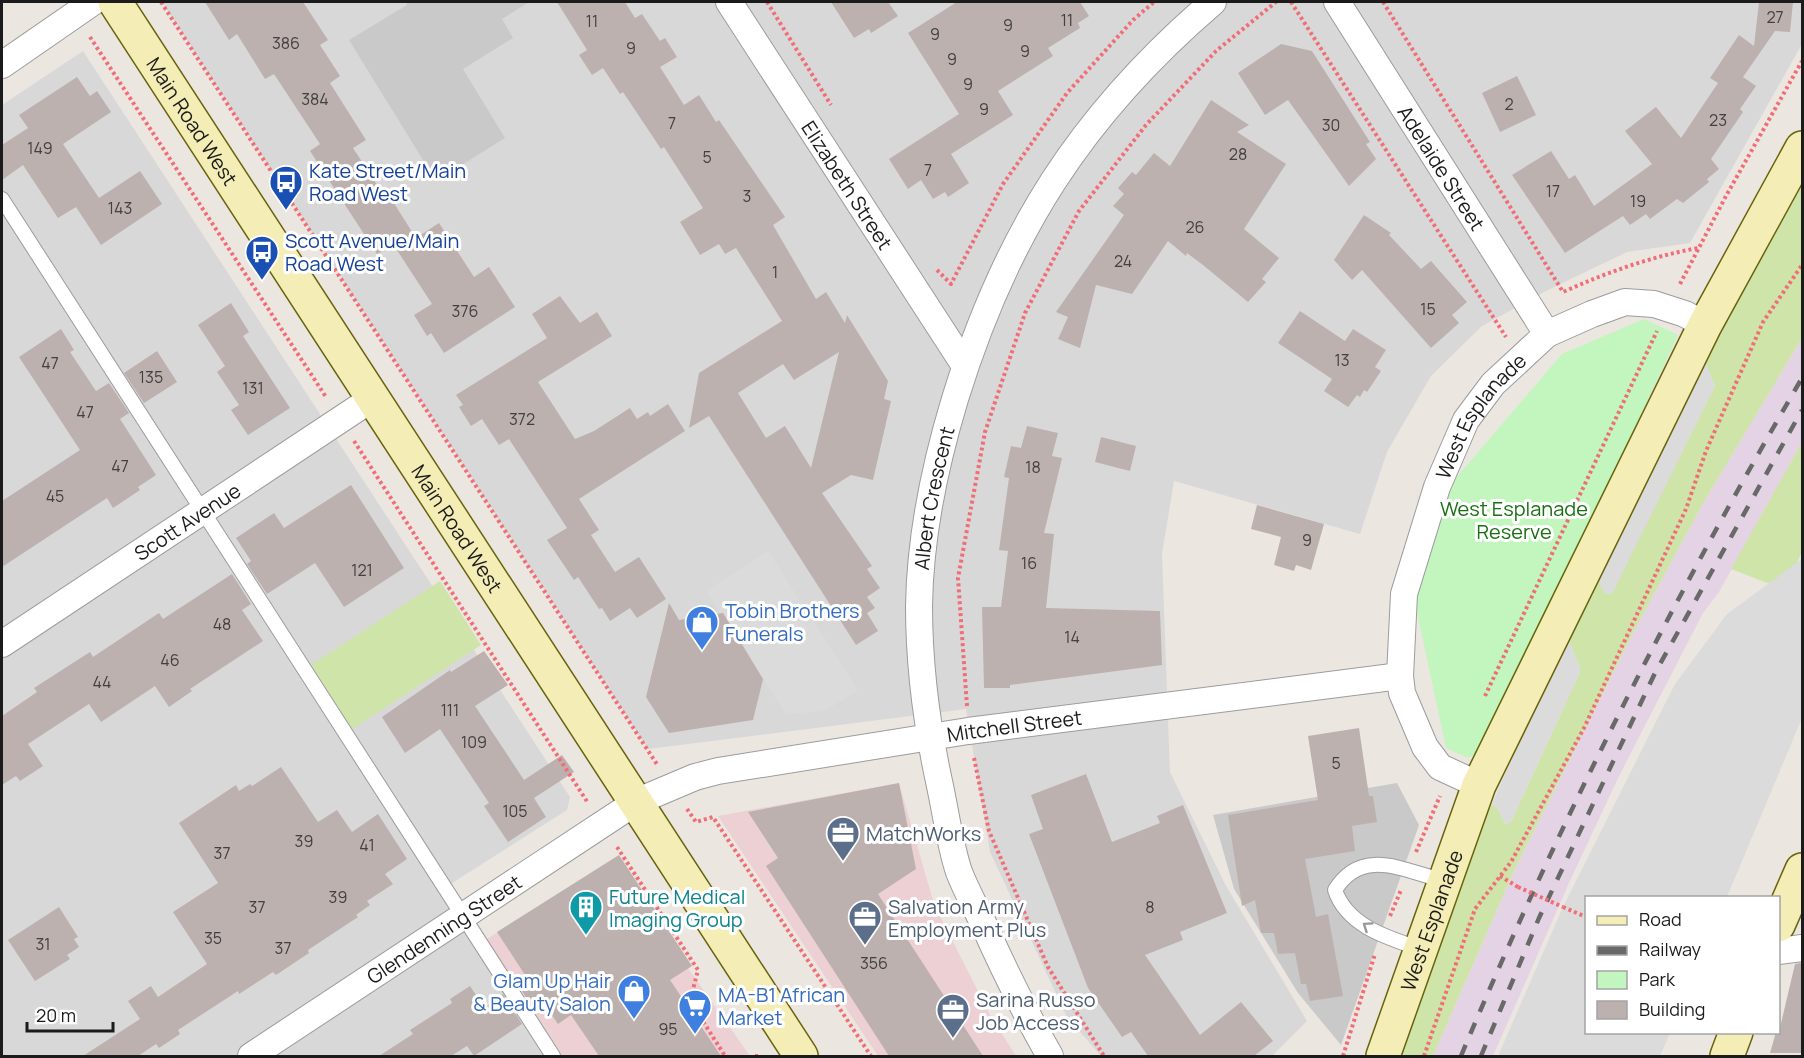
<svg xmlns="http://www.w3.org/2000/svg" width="1804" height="1058" font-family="Manrope,sans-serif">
<rect width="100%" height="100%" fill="#ece6e1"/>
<g fill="#d9d8d8">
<polygon points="162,2 1802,2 1802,44 1690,243 1627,252 1548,290 1482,326 1431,376 1387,452 1360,534 1174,481 1162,554 1170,772 1225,884 1307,1021 1272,1056 1101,1056 1067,1017 990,852 966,709 648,749"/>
<polygon points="83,51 570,797 567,810 441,890 546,1056 2,1056 2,105"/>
</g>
<g fill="#ecd0d4">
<polygon points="899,783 934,904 990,1015 1016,1056 878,1056 718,816"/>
<polygon points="615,858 673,947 750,1056 546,1056 476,946"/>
</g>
<polygon fill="#e4d3e4" points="1802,338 1802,442 1719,592 1703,613 1619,776 1569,883 1493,1056 1433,1056 1514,871 1633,633 1705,500"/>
<g fill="#c9c9c9">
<polygon points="406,2 529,2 502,19 513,38 463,69 505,138 436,181 349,40 407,5"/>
<polygon points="1397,783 1419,825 1341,1045 1298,993 1234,889 1213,815"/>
</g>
<g fill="#cfe4a9">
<polygon points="1802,158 1802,338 1705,500 1633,633 1514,871 1433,1056 1392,1056 1466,857 1492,804 1497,807 1505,824 1511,822 1580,672 1579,665 1566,634 1595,572 1663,489 1715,386 1701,352"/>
<polygon points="1802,442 1802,551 1797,563 1775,586 1731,569"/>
<polygon points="440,581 481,645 352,729 311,665"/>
</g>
<polygon fill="#c3f5bf" points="1644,319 1678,335 1484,750 1468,758 1446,748 1415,603 1450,485 1562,354"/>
<g fill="#dbdbdb">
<polygon points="1701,352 1715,386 1612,594 1604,593 1595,572"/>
<polygon points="768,551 858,690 825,711 786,714 706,591"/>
<polygon points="1802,559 1802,718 1727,897 1586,898 1586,1032 1670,1033 1660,1056 1498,1056 1563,907 1675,684 1727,614"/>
<polygon points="1566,634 1579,665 1580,672 1511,822 1505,824 1497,807 1492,804"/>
</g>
<g fill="#bcb1ae" fill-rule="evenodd">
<polygon points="205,2 303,2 328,40 320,45 340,76 330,83 366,140 353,148 381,191 385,189 416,238 439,223 474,277 489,267 515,307 444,353 431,333 427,336 414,315 432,304 393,244 377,254 310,151 320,144 274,74 265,79 237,34 229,40"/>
<path d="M557 2H625L635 18 642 14 660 41 665 38 677 57 660 67 684 105 699 95 716 122 719 120 785 217 773 225 816 299 826 292 845 323 847 315 888 381 884 399 891 401 873 480 851 475 822 493 872 566 867 569 880 588 867 597 875 608 867 613 878 631 856 645 709 416 689 428 699 373 782 321 736 248 725 254 719 244 700 255 680 222 703 208 664 147 661 149 623 92 620 94 603 68 592 75 579 55 587 50ZM839 352 811 468 785 426 766 438 738 393 783 364 794 380Z"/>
<polygon points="831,2 888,2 898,16 871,33 869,29 854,38"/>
<polygon points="957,2 1080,2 1089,16 1078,23 1080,28 1048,48 1053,56 998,91 1013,115 951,154 969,183 948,197 945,192 933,199 921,180 908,189 889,159 959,114 908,33"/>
<polygon points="1759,2 1793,2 1790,32 1775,31 1743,77 1756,86 1740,109 1743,112 1711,159 1719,169 1707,179 1709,182 1683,203 1677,199 1650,219 1646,214 1630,225 1623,216 1565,253 1512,175 1551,151 1569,179 1575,175 1594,206 1652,164 1625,131 1656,107 1681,138 1718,83 1710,78 1739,35 1754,46"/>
<polygon points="1281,44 1312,51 1370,142 1366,144 1376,159 1349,186 1288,100 1265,115 1238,73"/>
<polygon points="1517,76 1536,115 1500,132 1482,93"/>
<polygon points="77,77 90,96 97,91 111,112 63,144 99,198 140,171 162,204 101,245 76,207 58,218 23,165 2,180 2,145 28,128 19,115"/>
<polygon points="1211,100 1249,125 1237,132 1286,164 1244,229 1279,258 1262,279 1266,282 1248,302 1203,265 1187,253 1186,256 1168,241 1132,294 1096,285 1080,348 1058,339 1068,317 1056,312 1124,215 1113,206 1124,194 1118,188 1132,172 1136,175 1154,153 1170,166"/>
<polygon points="1364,215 1391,233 1389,235 1421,269 1431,261 1467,302 1452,315 1459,323 1431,348 1362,270 1352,280 1334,260"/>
<polygon points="560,296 580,323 597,312 612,336 538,382 575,439 594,431 630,408 637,419 648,412 650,416 668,404 685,431 579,499 599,530 591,535 615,572 639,557 666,599 637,618 630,608 610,621 602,608 599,609 578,577 574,580 547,540 567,528 509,439 499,445 482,419 471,426 459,407 463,405 456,395 547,338 532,314"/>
<polygon points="231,303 249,332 243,336 290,408 248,435 231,410 239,405 217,372 225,366 198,325"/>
<polygon points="1300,311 1345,341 1353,329 1386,350 1375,367 1381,371 1367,392 1364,390 1360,397 1357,395 1348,407 1324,391 1332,379 1278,343"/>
<polygon points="61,329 74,350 70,352 96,391 109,383 129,413 120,419 156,475 138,487 140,490 113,508 107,498 2,567 2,501 80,450 19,357"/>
<polygon points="157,351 177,382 144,403 124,373"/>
<polygon points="1027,426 1058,433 1052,456 1062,458 1044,533 1054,534 1046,608 1160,611 1162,665 1010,685 1010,688 984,688 982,607 1001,607 1008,551 999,550 1009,478 1004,477 1011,446 1021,448"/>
<polygon points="1101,437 1136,446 1130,471 1095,462"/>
<polygon points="351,485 404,568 344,607 315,563 267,594 247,564 251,561 236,538 274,513 284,528"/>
<polygon points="1257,505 1324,524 1311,570 1296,565 1294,571 1274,565 1281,537 1251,529"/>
<polygon points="232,574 251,604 242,610 263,641 190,689 192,691 169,707 155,686 101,722 89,704 28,744 43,766 20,781 16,776 2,785 2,716 37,692 34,688 90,652 93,657 159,613 163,619"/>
<polygon points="669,603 679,620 723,613 763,679 753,720 669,733 646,697"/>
<polygon points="484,651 508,685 475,706 524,780 562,755 574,772 534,798 546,817 508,842 484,806 489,803 440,729 405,753 382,717 450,670 451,672"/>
<polygon points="1359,728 1369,796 1373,796 1377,822 1352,826 1355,851 1305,859 1316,917 1328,914 1343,996 1310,1001 1306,984 1301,984 1295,953 1278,954 1274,933 1261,933 1255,900 1242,906 1228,815 1318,800 1308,736"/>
<polygon points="281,767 318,822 337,810 352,832 378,814 407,859 385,874 393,884 367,901 370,905 356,915 358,917 308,950 309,953 276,975 273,972 239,994 238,991 178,1030 180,1034 159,1048 156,1044 138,1056 83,1056 140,1019 128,1001 151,986 158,997 207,964 173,912 218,883 179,823 236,785 239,791 250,784 252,786"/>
<polygon points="1086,774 1112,842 1160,823 1157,816 1183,805 1227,913 1180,932 1183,940 1145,955 1200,1035 1241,1002 1273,1041 1254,1056 1148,1056 1131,1032 1122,1037 1088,988 1029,834 1043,829 1031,795"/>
<polygon points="899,783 916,869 878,894 983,1056 889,1056 766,866 778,858 748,812"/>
<polygon points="619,855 692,966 670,980 721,1056 599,1056 571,1015 558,1024 547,1008 537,1014 518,985 527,978 497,932"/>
<polygon points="59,907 78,937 74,939 79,947 67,955 70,959 35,981 8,940"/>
<polygon points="1800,963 1803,964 1803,1053 1770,1053 1776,1032 1779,1032 1795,964"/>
<polygon points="470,986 484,1007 503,994 522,1024 474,1056 467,1046 451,1056 379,1056 413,1034 410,1030 452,1003 450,999"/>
</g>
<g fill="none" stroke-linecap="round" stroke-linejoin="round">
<g stroke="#9c9c9c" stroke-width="16">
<g id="lane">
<polyline points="2,199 553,1056"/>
<path d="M1421 949C1388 938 1347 926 1335 890 1362 846 1404 871 1445 881"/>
</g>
</g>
<g stroke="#9c9c9c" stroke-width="28">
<g id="street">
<path id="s1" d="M729 2 965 366"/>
<path id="s2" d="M1337 2 1547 334"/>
<polyline points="2,65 93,2"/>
<path id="s3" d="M2 644 373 398"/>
<path id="s4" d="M1479 785 1440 767 1425 747 1402 693 1400 676 1404 594 1437 487 1466 420 1493 384 1547 334 1592 314 1625 302 1654 304 1685 314 1705 325"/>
<polyline points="1778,951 1802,948"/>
<path id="s5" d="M251 1056 636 802 695 777 718 771 968 731 1400 676"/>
<path id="s6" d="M1050 1056C1026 1014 1004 970 984 925 976 908 966 890 959 872 950 845 946 814 940 786 927 727 919 667 919 606 920 537 935 465 955 399 1006 233 1081 115 1213 2"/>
</g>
</g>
<g stroke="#68630c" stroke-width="36">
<g id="secondary">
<path id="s7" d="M115 2 801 1056"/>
<polyline points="1778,925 1802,870"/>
<path id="s8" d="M1383 1056 1479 785 1705 325 1802 148"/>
<polyline points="1727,1056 1736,1032"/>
</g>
</g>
<g stroke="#f06e76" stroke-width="4" stroke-dasharray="3 3" stroke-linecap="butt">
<polyline points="161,2 658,766"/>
<polyline points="767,2 831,105"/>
<polyline points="1291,2 1506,337"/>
<path d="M1383 2 1563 292C1608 272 1650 257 1698 248"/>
<polyline points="90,37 326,397"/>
<polyline points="937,270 951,284 1003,184 1067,93 1133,20 1154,2"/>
<polyline points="1680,284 1726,196 1802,61"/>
<polyline points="354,441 588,803"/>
<polyline points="1485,696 1657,331"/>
<polyline points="967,706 958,578 985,432 1025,313 1079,211 1146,125 1216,51 1276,2"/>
<polyline points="974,758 989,831 1048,967 1104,1056"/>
<polyline points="687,809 696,822 713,817 871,1056"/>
<polyline points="617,847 698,970 690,1001 725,1056"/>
<polyline points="1416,852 1440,796"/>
<polyline points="1500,876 1518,887"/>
<polyline points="1563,907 1586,917"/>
<polyline points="1390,916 1401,890"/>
<polyline points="755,1056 758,1056"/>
<polyline points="1343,1056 1375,954"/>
<polyline points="1424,1056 1475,909 1511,862 1584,728 1686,509 1706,451 1763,322 1802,265"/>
</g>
<use href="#lane" stroke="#fff" stroke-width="14"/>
<use href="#street" stroke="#fff" stroke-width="26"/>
<use href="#secondary" stroke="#f4edb6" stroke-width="33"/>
<g stroke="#696969" stroke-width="4.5" stroke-dasharray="12 12" stroke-linecap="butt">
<path d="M1461 1056C1559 822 1674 597 1802 378"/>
<polyline points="1481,1056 1539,918 1655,673 1802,410"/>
</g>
<polyline stroke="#f06e76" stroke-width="4" stroke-dasharray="3 3" stroke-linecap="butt" points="1518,887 1563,907"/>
</g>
<defs><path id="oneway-chevron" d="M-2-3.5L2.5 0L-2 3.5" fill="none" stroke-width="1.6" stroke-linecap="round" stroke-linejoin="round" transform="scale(1.5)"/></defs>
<use stroke="#989898" href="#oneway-chevron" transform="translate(1367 926) rotate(-146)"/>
<defs>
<g id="bus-pin" transform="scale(1.725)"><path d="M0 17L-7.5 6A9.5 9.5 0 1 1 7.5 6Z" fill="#1a4fb4" stroke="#fff"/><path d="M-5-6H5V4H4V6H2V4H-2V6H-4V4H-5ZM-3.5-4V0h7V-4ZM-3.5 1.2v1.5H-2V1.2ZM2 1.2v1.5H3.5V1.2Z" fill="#fff"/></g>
<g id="shop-pin" transform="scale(1.725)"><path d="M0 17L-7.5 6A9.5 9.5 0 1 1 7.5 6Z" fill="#3f7fe0" stroke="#fff"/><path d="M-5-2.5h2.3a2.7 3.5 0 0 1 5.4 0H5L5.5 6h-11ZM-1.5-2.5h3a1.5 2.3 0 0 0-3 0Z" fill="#fff"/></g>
<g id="office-pin" transform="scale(1.725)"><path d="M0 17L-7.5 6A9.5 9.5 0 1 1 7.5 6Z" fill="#5c6f8a" stroke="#fff"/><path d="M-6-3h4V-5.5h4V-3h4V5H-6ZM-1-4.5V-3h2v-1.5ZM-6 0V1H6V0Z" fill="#fff"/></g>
<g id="building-pin" transform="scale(1.725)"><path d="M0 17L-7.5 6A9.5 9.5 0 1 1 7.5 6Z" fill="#0f9aa8" stroke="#fff"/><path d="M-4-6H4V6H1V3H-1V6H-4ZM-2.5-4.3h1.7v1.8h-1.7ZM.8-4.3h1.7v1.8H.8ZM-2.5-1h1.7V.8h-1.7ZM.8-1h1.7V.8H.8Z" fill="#fff"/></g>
<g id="supermarket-pin" transform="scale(1.725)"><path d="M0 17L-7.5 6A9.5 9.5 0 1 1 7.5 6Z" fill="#3f7fe0" stroke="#fff"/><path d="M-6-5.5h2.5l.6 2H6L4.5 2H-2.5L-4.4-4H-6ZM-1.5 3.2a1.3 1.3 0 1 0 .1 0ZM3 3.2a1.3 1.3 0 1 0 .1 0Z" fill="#fff"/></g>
</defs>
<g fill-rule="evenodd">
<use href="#bus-pin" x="286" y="182"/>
<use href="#bus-pin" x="262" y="252"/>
<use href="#shop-pin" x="702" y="622"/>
<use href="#office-pin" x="843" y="833"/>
<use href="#building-pin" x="586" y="907"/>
<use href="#office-pin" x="865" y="917"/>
<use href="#shop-pin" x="634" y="991"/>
<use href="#supermarket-pin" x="695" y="1006"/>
<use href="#office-pin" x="953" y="1010"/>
</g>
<g text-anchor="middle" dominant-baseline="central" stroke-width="6" stroke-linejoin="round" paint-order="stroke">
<g font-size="16" fill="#434040">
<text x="1775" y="17">27</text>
<text x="1067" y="20">11</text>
<text x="592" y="21">11</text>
<text x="1008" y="25">9</text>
<text x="935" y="34">9</text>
<text x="286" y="43">386</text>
<text x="631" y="48">9</text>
<text x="1025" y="51">9</text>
<text x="952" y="59">9</text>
<text x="968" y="84">9</text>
<text x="315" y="99">384</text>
<text x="1509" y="104">2</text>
<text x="984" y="109">9</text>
<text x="1718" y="120">23</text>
<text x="672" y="123">7</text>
<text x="1331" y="125">30</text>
<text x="40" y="148">149</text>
<text x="1238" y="154">28</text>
<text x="707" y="157">5</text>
<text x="928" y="170">7</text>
<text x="1553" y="191">17</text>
<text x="747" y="196">3</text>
<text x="1638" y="201">19</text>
<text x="120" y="208">143</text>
<text x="1195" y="227">26</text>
<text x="1123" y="261">24</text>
<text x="775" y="272">1</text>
<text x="1428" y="309">15</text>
<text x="465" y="311">376</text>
<text x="1342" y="360">13</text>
<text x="50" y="363">47</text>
<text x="151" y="377">135</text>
<text x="253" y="388">131</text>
<text x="85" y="412">47</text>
<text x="522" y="419">372</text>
<text x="120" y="466">47</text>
<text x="1033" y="467">18</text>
<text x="55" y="496">45</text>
<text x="1307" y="540">9</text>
<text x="1029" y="563">16</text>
<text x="362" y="570">121</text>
<text x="222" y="624">48</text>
<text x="1072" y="637">14</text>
<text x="170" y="660">46</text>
<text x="102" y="682">44</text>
<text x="450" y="710">111</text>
<text x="474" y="742">109</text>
<text x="1336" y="763">5</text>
<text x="515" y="811">105</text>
<text x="304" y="841">39</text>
<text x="367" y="845">41</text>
<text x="222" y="853">37</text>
<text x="338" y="897">39</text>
<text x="257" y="907">37</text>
<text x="1150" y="907">8</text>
<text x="213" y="938">35</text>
<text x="43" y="944">31</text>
<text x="283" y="948">37</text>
<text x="874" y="963">356</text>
<text x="668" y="1029">95</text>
</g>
<g font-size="20" fill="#1b1b1b" stroke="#fff">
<text stroke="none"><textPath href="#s7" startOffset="142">Main Road West</textPath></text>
<text stroke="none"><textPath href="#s2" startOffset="196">Adelaide Street</textPath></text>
<text stroke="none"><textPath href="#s1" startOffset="218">Elizabeth Street</textPath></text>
<text stroke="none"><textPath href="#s4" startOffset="422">West Esplanade</textPath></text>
<text stroke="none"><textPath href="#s6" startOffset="584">Albert Crescent</textPath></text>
<text stroke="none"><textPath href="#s3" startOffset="222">Scott Avenue</textPath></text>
<text stroke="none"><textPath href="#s7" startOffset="628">Main Road West</textPath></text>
<text stroke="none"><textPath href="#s5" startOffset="849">Mitchell Street</textPath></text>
<text stroke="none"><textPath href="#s8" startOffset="144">West Esplanade</textPath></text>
<text stroke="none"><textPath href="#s5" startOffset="231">Glendenning Street</textPath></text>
</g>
<g font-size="20" fill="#164399" stroke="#fff" text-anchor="start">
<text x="309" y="170">Kate Street/Main<tspan x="309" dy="23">Road West</tspan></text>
<text x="285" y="240">Scott Avenue/Main<tspan x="285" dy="23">Road West</tspan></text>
</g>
<g font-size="20" fill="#197012" stroke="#fff">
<text x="1514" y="508">West Esplanade<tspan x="1514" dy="23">Reserve</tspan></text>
</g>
<g font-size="20" fill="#366cbe" stroke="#fff" text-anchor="start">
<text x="725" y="610">Tobin Brothers<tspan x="725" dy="23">Funerals</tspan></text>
<text x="611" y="980" text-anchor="end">Glam Up Hair<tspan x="611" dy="23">&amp; Beauty Salon</tspan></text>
<text x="718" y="994">MA-B1 African<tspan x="718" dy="23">Market</tspan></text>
</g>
<g font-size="20" fill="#4e5e75" stroke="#fff" text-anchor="start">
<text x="866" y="833">MatchWorks</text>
<text x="888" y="906">Salvation Army<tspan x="888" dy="23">Employment Plus</tspan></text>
<text x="976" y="999">Sarina Russo<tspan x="976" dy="23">Job Access</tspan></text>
</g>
<g font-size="20" fill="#0d838f" stroke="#fff" text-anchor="start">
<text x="609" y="896">Future Medical<tspan x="609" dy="23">Imaging Group</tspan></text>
</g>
</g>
<rect width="1804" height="1058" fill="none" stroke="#1b1b1b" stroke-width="6"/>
<rect x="1585" y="896" width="195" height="138" fill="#ffffff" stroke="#a4a4a4" stroke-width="1.5"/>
<rect x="1597" y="916" width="30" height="9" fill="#f4edb6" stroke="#a4a4a4" stroke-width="1.5"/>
<text x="1639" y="926" font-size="18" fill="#1b1b1b">Road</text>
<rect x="1597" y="946" width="30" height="9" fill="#696969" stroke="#a4a4a4" stroke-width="1.5"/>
<text x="1639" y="956" font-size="18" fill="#1b1b1b">Railway</text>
<rect x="1597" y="971" width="30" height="18" fill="#c3f5bf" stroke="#a4a4a4" stroke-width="1.5"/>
<text x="1639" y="986" font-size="18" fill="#1b1b1b">Park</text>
<rect x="1597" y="1001" width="30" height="18" fill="#bcb1ae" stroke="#a4a4a4" stroke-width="1.5"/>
<text x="1639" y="1016" font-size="18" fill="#1b1b1b">Building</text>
<path d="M27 1022v9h86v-9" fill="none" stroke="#1b1b1b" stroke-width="3"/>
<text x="36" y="1022" font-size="18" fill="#1b1b1b" stroke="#ffffff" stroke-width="4.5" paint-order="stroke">20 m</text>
</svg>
